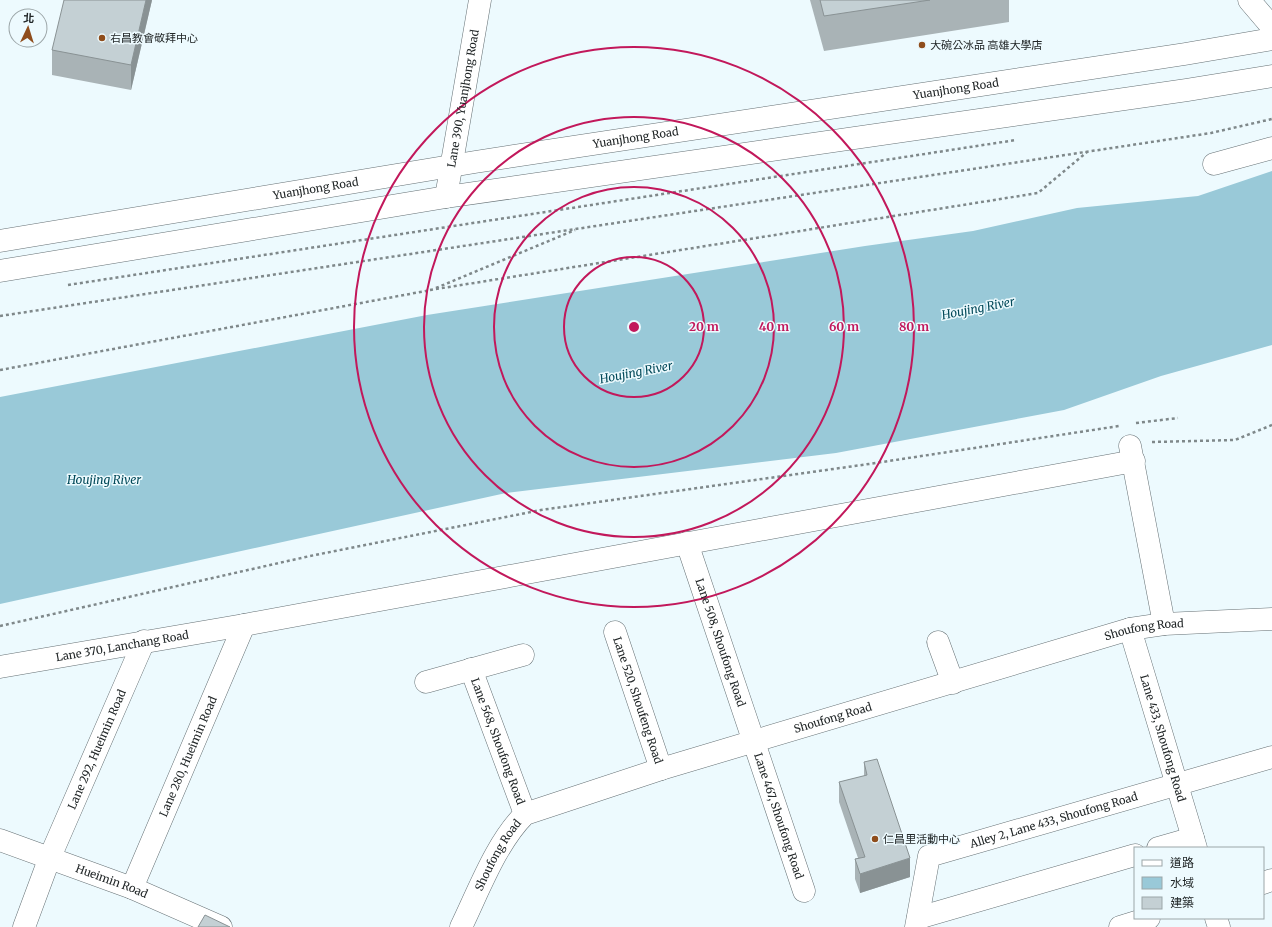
<svg xmlns="http://www.w3.org/2000/svg" width="1272" height="927" font-family="Merriweather,'Noto Sans TC',serif">
<rect width="100%" height="100%" fill="#edfafe"/>
<polygon fill="#99c9d8" points="1272,171 1272,345 1161,376 1064,410 836,453 506,493 0,604 0,397 427,315 865,246 973,231 1077,208 1198,196"/>
<g fill="none" stroke-linecap="round" stroke-linejoin="round">
<g stroke="#667175" stroke-width="23">
<g id="minor">
<polyline points="1214,164 1272,148"/>
<path id="s1" d="M446 197 480 0"/>
<polyline points="1130,446 1164,624"/>
<path id="s2" d="M687 543 804 891"/>
<path id="s3" d="M1130 629 1196 848"/>
<path id="s4" d="M615 632 661 769"/>
<polyline points="938,642 953,683"/>
<path id="s5" d="M0 667 244 625 1134 461"/>
<path id="s6" d="M471 669 525 814"/>
<polyline points="426,682 523,655"/>
<path id="s7" d="M0 840 132 888 221 927"/>
<polyline points="1158,848 1193,838"/>
<polyline points="1263,883 1272,880"/>
<path id="s8" d="M132 888 244 625"/>
<polyline points="918,918 1135,855"/>
<polyline points="1216,918 1219,927"/>
<path id="s9" d="M24 927 50 857 144 641"/>
<path id="s10" d="M461 927C479 890 496 843 525 814L661 769 1130 629 1164 624 1272 619"/>
<path id="s11" d="M916 927 929 856 1272 757"/>
<polyline points="1120,927 1149,918"/>
</g>
</g>
<g stroke="#667175" stroke-width="23">
<g id="tertiary">
<polyline points="1249,0 1272,27"/>
<path id="s12" d="M0 241 475 162 1185 54 1272 39"/>
<polyline points="0,271 446,197 1187,90 1272,76"/>
</g>
</g>
<g stroke="#7f888a" stroke-width="2.5" stroke-dasharray="3 3" stroke-linecap="butt">
<polyline points="68,285 1016,140"/>
<polyline points="436,288 575,230"/>
<polyline points="430,290 1038,193 1087,152"/>
<polyline points="0,316 1211,133 1272,119"/>
<polyline points="0,370 431,290"/>
<polyline points="1136,423 1178,418"/>
<polyline points="1152,442 1235,440 1272,425"/>
<polyline points="0,626 310,556 541,510 869,464 1119,426"/>
</g>
<use href="#minor" stroke="#fff" stroke-width="22"/>
<use href="#tertiary" stroke="#fff" stroke-width="22"/>
</g>
<g fill="#a9b3b6">
<polygon points="152,0 131,90 52,75 52,50"/>
<polygon points="810,0 1009,0 1009,22 824,51"/>
<polygon points="864,762 910,877 860,893 855,879 855,859 858,858 839,802 839,782 864,776"/>
</g>
<g fill="#899294">
<polygon points="146,0 152,0 131,90 131,65"/>
<polygon points="910,858 910,877 860,893 860,874"/>
</g>
<g fill="#c4d0d4" stroke="#899294">
<polygon points="64,0 146,0 131,65 52,50"/>
<polygon points="820,0 930,0 824,16"/>
<polygon points="877,759 910,858 860,874 855,859 865,857 839,782 867,775 864,762"/>
<polygon points="205,915 230,927 198,927"/>
</g>
<g fill="none" stroke="#c2185b" stroke-width="2">
<circle cx="634" cy="327" r="70"/>
<circle cx="634" cy="327" r="140"/>
<circle cx="634" cy="327" r="210"/>
<circle cx="634" cy="327" r="280"/>
</g>
<g fill="#8f4d1c" stroke="#edfafe" stroke-width="1.5">
<circle cx="102" cy="38" r="4"/>
<circle cx="922" cy="45" r="4"/>
<circle cx="875" cy="839" r="4"/>
</g>
<g text-anchor="middle" dominant-baseline="central" stroke-width="3" stroke-linejoin="round" paint-order="stroke">
<g font-size="11" fill="#222728" stroke="#edfafe" text-anchor="start">
<text x="110" y="38">右昌教會敬拜中心</text>
<text x="930" y="45">大碗公冰品 高雄大學店</text>
<text x="883" y="839">仁昌里活動中心</text>
</g>
<g font-size="11" fill="#222728" stroke="#edfafe">
<text stroke="none"><textPath href="#s12" startOffset="968">Yuanjhong Road</textPath></text>
<text stroke="none"><textPath href="#s1" startOffset="100">Lane 390, Yuanjhong Road</textPath></text>
<text stroke="none"><textPath href="#s12" startOffset="644">Yuanjhong Road</textPath></text>
<text stroke="none"><textPath href="#s12" startOffset="320">Yuanjhong Road</textPath></text>
<text stroke="none"><textPath href="#s10" startOffset="777">Shoufong Road</textPath></text>
<text stroke="none"><textPath href="#s2" startOffset="105">Lane 508, Shoufong Road</textPath></text>
<text stroke="none"><textPath href="#s5" startOffset="124">Lane 370, Lanchang Road</textPath></text>
<text stroke="none"><textPath href="#s4" startOffset="72">Lane 520, Shoufeng Road</textPath></text>
<text stroke="none"><textPath href="#s10" startOffset="453">Shoufong Road</textPath></text>
<text stroke="none"><textPath href="#s3" startOffset="114">Lane 433, Shoufong Road</textPath></text>
<text stroke="none"><textPath href="#s6" startOffset="77">Lane 568, Shoufong Road</textPath></text>
<text stroke="none"><textPath href="#s9" startOffset="192">Lane 292, Hueimin Road</textPath></text>
<text stroke="none"><textPath href="#s8" startOffset="143">Lane 280, Hueimin Road</textPath></text>
<text stroke="none"><textPath href="#s2" startOffset="288">Lane 467, Shoufong Road</textPath></text>
<text stroke="none"><textPath href="#s11" startOffset="202">Alley 2, Lane 433, Shoufong Road</textPath></text>
<text stroke="none"><textPath href="#s10" startOffset="81">Shoufong Road</textPath></text>
<text stroke="none"><textPath href="#s7" startOffset="119">Hueimin Road</textPath></text>
</g>
<g font-size="12" font-style="italic" fill="#024959" stroke="#edfafe">
<text transform="translate(978 308) rotate(-11)">Houjing River</text>
<text transform="translate(636 372) rotate(-11)">Houjing River</text>
<text x="104" y="479">Houjing River</text>
</g>
</g>
<circle cx="634" cy="327" r="6" fill="#c2185b" stroke="#edfafe" stroke-width="2"/>
<g font-size="12" text-anchor="middle" font-weight="bold" fill="#c2185b" stroke="#edfafe" stroke-width="3" stroke-linejoin="round" paint-order="stroke">
<text x="704" y="331">20 m</text>
<text x="774" y="331">40 m</text>
<text x="844" y="331">60 m</text>
<text x="914" y="331">80 m</text>
</g>
<rect x="1134" y="847" width="130" height="72" fill="#edfafe" stroke="#9ca6a8"/>
<rect x="1142" y="860" width="20" height="6" fill="#ffffff" stroke="#9ca6a8"/>
<text x="1170" y="867" font-size="12" fill="#222728">道路</text>
<rect x="1142" y="877" width="20" height="12" fill="#99c9d8" stroke="#9ca6a8"/>
<text x="1170" y="887" font-size="12" fill="#222728">水域</text>
<rect x="1142" y="897" width="20" height="12" fill="#c4d0d4" stroke="#9ca6a8"/>
<text x="1170" y="907" font-size="12" fill="#222728">建築</text>
<g transform="translate(28 28) rotate(4)"><circle r="19" fill="#edfafe" stroke="#9ca6a8"/>
<path d="M0-3L7 15L0 10L-7 15Z" fill="#8f4d1c"/>
<text y="-6" font-size="11" font-weight="bold" text-anchor="middle" fill="#222728">北</text>
</g>
</svg>
